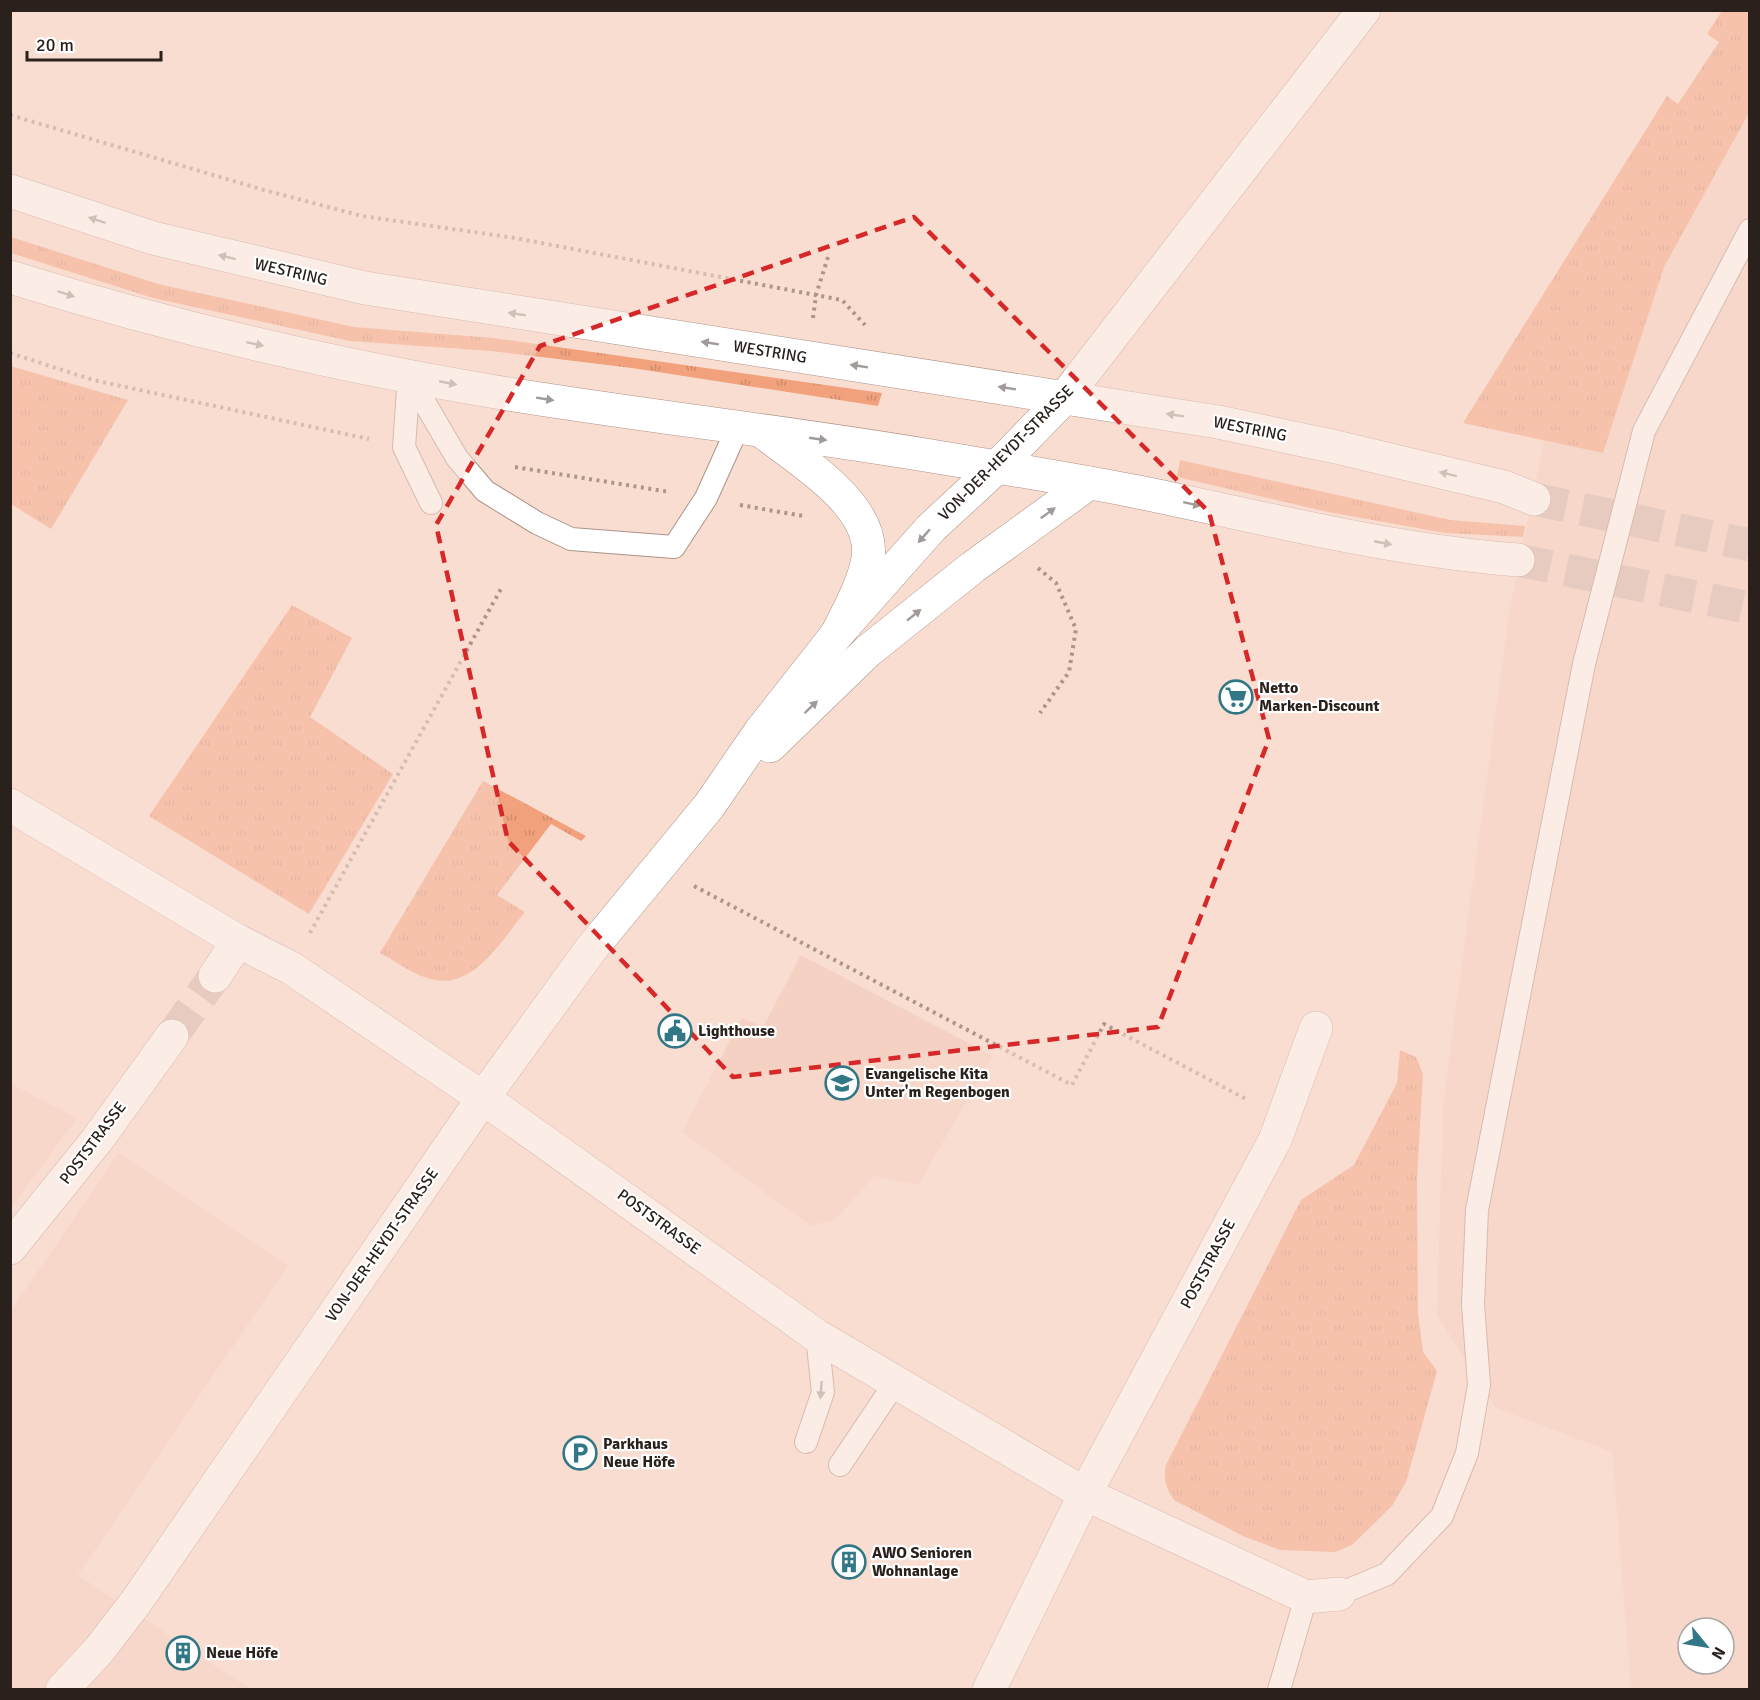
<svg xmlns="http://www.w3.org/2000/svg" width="1760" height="1700" font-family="Signika,sans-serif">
<defs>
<pattern id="grass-tufts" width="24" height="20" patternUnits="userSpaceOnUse" patternTransform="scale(1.5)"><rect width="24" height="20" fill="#f1a27d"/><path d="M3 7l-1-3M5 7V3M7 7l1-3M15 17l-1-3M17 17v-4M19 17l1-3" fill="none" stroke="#cf8b6b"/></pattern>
</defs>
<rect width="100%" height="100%" fill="#f9ddd1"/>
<g fill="#f4d1c2" fill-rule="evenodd">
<path d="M1749 113V1689H1631L1612 1452 1496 1408 1437 1315 1443 1104 1509 612 1544 440 1604 452 1664 267ZM1688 1628H1724V1664H1688Z"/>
<polygon points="801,955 993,1056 918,1185 874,1176 836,1219 811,1226 682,1132 742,1018 763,1027"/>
<polygon points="11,1084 77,1118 11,1208"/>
<polygon points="118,1153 288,1265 78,1575 250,1689 11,1690 11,1311"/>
</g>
<g fill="url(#grass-tufts)">
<polygon points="1722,11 1749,11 1749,113 1664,267 1603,453 1463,423 1667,96 1678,104 1719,42 1707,34"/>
<polygon points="11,237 158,284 354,327 493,338 882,393 878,406 632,368 491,351 350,341 153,298 11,253"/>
<polygon points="10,366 128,400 51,529 11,504"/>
<polygon points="1180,460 1450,520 1525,526 1523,537 1445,533 1328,512 1177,477"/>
<polygon points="292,605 352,638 310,717 393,774 309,914 149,816"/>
<path d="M483 781 586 836 581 841 551 824 497 895 525 912C503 938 475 988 435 980 416 977 397 962 380 953Z"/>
<path d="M1400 1050 1416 1057 1423 1074 1417 1179 1418 1313 1423 1352 1437 1371 1406 1482 1392 1506 1352 1545 1335 1552 1280 1550 1245 1537 1174 1500C1166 1488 1163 1480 1166 1465L1301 1200 1354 1165 1397 1083Z"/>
</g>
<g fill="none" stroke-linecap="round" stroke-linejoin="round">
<polyline stroke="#d0b7ad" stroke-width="33" stroke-dasharray="33 16" stroke-linecap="butt" points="172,1036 215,976"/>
<g stroke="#d0b7ad" stroke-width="33" stroke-dasharray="33 16" stroke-linecap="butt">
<polyline points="1534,499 1750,545"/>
<polyline points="1518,560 1750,608"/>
</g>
<g stroke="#ad9388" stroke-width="24">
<g id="service">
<polyline points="409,376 457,458 485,491 537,523 571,539 674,547 706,498 738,427"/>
<polyline points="409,376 404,447 431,503"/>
<polyline points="806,1442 823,1392 817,1336"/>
<polyline points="840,1465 895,1383"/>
<polyline points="1339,1594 1387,1574 1442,1516 1467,1453 1479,1385 1473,1304 1477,1210 1584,664 1644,431 1750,230"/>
<polyline points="1279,1690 1306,1597"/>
</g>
</g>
<g stroke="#ad9388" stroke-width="34">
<g id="minor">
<polyline points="770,746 868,651 973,567 1089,483"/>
<polyline points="10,805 238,941 291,968 483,1098 817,1336 1085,1494 1306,1597 1339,1594"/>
<polyline points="215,976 238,941"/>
<polyline points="10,1248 97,1140 172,1036"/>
<polyline points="62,1690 99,1650 136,1602 483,1098 591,949 709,806 760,732 837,634 931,528 997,467 1065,397 1364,10"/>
<polyline points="989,1690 1085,1494 1275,1140 1316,1028"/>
</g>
</g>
<g stroke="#ad9388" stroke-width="34">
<g id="secondary">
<polyline points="10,191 153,238 365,288 1218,422 1336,447 1504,487 1534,499"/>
<path d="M10 277C168 326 328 364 490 391 635 415 781 431 925 455 996 467 1068 478 1138 492 1265 518 1388 550 1518 560"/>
<path d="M764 433C799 460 876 506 868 558 864 584 848 611 837 634"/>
</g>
</g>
<g stroke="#ab958c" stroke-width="4" stroke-dasharray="3 4.5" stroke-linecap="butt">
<polyline points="10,115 264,190 362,216 515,238 842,300 865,325"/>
<polyline points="813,318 816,295 828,257"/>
<polyline points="10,353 93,380 369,439"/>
<polyline points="515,467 670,492"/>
<polyline points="740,505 803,516"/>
<polyline points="1038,568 1056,583 1076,629 1069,672 1040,713"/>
<polyline points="694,886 1072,1085 1104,1024 1248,1100"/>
<polyline points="310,933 502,587"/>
</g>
<use href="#service" stroke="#fff" stroke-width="22"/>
<use href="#minor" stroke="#fff" stroke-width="33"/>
<use href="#secondary" stroke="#fff" stroke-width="33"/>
</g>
<defs><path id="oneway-solid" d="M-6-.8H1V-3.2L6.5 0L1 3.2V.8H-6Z" transform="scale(1.5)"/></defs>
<g fill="#a09b99">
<use href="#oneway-solid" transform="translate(97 220) rotate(-162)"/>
<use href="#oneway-solid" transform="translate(227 257) rotate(-166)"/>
<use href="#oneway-solid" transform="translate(66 294) rotate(18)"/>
<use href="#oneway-solid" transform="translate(517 314) rotate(-171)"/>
<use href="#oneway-solid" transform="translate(710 343) rotate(-171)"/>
<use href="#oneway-solid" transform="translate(255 344) rotate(12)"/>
<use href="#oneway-solid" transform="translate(859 366) rotate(-171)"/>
<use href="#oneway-solid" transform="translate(448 383) rotate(11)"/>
<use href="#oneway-solid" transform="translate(1007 388) rotate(-171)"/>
<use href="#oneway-solid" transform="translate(545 399) rotate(9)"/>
<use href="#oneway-solid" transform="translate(1175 415) rotate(-171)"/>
<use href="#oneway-solid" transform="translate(818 439) rotate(8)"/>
<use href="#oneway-solid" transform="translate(1448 474) rotate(-166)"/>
<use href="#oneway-solid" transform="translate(1192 504) rotate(12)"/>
<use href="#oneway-solid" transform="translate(1048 513) rotate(-36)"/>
<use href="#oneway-solid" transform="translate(924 536) rotate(131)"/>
<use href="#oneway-solid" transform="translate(1383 543) rotate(11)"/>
<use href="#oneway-solid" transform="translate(914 615) rotate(-39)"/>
<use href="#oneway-solid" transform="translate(811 707) rotate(-44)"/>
<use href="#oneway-solid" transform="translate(821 1390) rotate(94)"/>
</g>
<path d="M0 0H1760V1700H0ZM914 217 1209 512 1269 739 1158 1027 733 1077 508 841 436 525 540 346Z" fill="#f9ddd1" fill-opacity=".55" fill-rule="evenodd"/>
<path fill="none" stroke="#d62828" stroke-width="4.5" stroke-dasharray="12 8" stroke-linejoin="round" d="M914 217 1209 512 1269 739 1158 1027 733 1077 508 841 436 525 540 346Z"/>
<defs>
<g id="supermarket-ring" transform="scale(1.725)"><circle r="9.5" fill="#fff" stroke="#327785" stroke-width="1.5"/><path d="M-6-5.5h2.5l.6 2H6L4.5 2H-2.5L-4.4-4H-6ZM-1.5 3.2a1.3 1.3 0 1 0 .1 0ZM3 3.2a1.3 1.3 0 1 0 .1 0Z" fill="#327785"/></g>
<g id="civic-ring" transform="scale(1.725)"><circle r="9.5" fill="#fff" stroke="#327785" stroke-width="1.5"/><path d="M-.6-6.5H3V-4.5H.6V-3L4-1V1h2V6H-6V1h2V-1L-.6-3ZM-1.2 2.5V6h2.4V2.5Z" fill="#327785"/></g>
<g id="school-ring" transform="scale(1.725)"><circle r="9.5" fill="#fff" stroke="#327785" stroke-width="1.5"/><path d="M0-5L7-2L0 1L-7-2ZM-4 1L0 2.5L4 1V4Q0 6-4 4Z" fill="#327785"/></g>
<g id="parking-ring" transform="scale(1.725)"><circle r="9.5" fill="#fff" stroke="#327785" stroke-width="1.5"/><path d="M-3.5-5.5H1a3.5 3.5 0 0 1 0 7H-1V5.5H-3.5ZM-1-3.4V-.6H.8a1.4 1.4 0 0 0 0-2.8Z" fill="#327785"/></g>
<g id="building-ring" transform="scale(1.725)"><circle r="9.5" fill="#fff" stroke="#327785" stroke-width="1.5"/><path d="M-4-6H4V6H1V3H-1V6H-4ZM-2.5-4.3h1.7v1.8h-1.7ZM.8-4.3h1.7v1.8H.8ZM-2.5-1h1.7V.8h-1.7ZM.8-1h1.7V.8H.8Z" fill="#327785"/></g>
</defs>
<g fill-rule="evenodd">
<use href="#supermarket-ring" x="1236" y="697"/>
<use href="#civic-ring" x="675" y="1031"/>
<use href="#school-ring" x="842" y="1083"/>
<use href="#parking-ring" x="580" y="1453"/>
<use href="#building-ring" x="849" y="1562"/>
<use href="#building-ring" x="183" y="1653"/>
</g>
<g text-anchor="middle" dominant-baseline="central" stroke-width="4.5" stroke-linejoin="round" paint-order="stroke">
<g font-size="16" fill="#2b211c" stroke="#fff">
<text transform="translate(291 272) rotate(13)">WESTRING</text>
<text transform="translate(770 352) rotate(9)">WESTRING</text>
<text transform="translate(1250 429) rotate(11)">WESTRING</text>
<text transform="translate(1006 453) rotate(-45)">VON-DER-HEYDT-STRASSE</text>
<text transform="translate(93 1143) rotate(-53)">POSTSTRASSE</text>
<text transform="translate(659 1222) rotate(36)">POSTSTRASSE</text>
<text transform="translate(382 1245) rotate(-55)">VON-DER-HEYDT-STRASSE</text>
<text transform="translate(1208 1264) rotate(-62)">POSTSTRASSE</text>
</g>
<g font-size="16" font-weight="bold" fill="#2b211c" stroke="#fff" text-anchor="start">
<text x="1259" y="688">Netto<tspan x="1259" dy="18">Marken-Discount</tspan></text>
<text x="698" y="1031">Lighthouse</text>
<text x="865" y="1074">Evangelische Kita<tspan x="865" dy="18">Unter'm Regenbogen</tspan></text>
<text x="603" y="1444">Parkhaus<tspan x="603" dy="18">Neue Höfe</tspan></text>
<text x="872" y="1553">AWO Senioren<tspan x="872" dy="18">Wohnanlage</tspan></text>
<text x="206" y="1653">Neue Höfe</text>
</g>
</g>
<rect width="1760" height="1700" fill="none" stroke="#2b211c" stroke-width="24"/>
<g transform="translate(1706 1646) rotate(120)"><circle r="28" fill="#ffffff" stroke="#aaa6a4" stroke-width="1.5"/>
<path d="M0-4.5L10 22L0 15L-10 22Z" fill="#327785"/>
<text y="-9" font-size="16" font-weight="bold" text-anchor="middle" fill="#2b211c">N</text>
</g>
<path d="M27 51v9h134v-9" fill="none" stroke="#2b211c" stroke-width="3"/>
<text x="36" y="51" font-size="18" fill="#2b211c" stroke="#ffffff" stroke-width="4.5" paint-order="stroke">20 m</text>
</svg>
